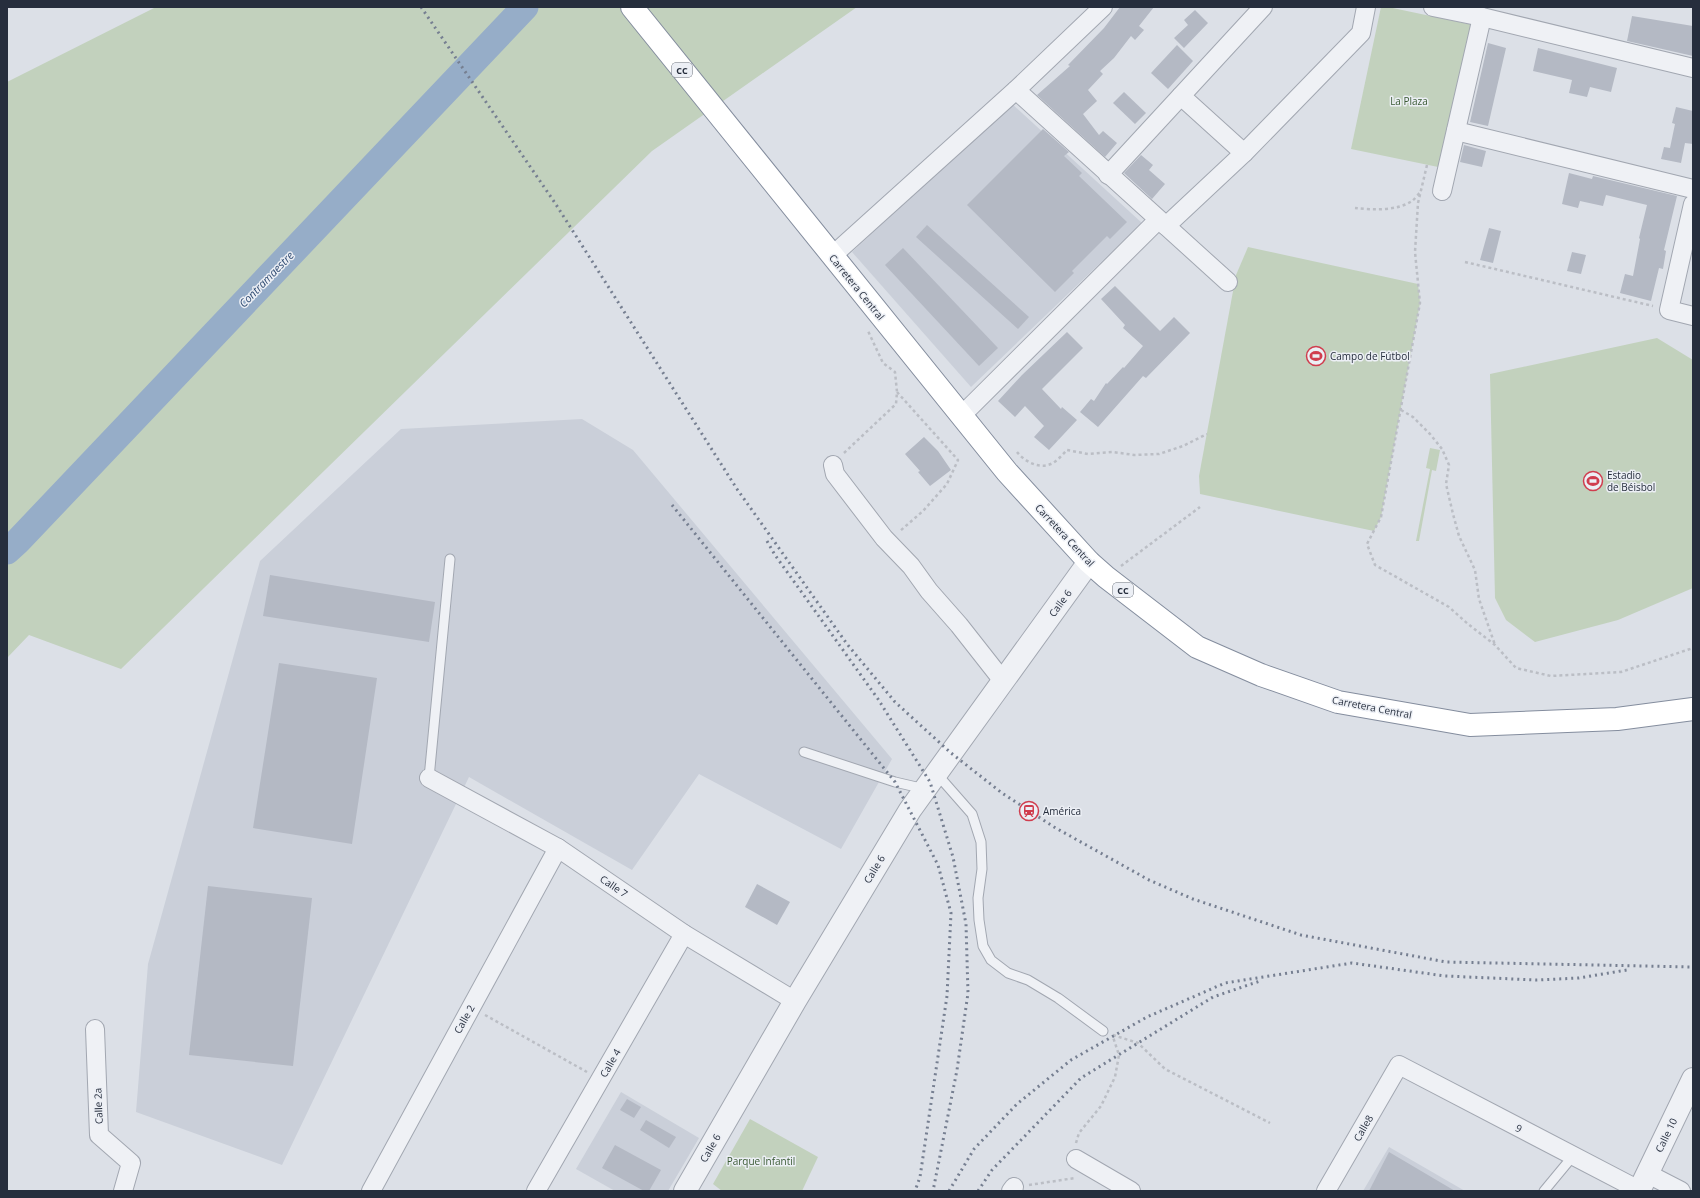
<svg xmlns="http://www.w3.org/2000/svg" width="1700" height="1198" font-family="'Open Sans',sans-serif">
<rect width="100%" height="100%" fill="#dce0e7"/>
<g fill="#cacfd9">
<polygon points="1011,103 1142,223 971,387 852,252"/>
<polygon points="582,419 633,450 892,759 841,849 699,774 632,870 469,777 282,1165 136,1112 148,964 260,561 401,429"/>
<polygon points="621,1092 699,1138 668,1191 615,1191 576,1169"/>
<polygon points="1389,1147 1465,1191 1363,1191"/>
</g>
<g fill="#c2d1bd">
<polygon points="156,7 857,7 652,151 121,669 29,635 7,658 7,82"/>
<polygon points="1381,7 1388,7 1473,25 1443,168 1351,149"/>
<polygon points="1248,247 1418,284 1420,303 1381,517 1374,531 1200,494 1199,476 1236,275"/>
<polygon points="1657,338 1693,360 1693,588 1618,620 1535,642 1506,620 1495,598 1490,374"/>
<polygon points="1430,448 1440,450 1436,471 1432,470 1419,541 1416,541 1430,469 1426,468"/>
<polygon points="750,1119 818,1157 802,1191 722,1191 713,1184"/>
</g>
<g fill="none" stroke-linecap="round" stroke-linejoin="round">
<polyline stroke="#96adc8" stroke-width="27" points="7,551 18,541 525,7"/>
</g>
<g fill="#b4b9c4">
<polygon points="1120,7 1154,7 1139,26 1144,30 1135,40 1131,36 1114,58 1100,71 1103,74 1088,90 1097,101 1083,114 1099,135 1103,131 1117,143 1105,157 1037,95 1070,66 1068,65 1104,28"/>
<polygon points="1195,10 1208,23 1184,48 1174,38 1188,25 1184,20"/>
<polygon points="1632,16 1693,26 1693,56 1627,41"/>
<polygon points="1488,43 1506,48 1488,126 1470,122"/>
<polygon points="1177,45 1193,61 1168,89 1151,73"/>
<polygon points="1538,48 1617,68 1611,92 1590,87 1587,97 1569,93 1572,80 1533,71"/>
<polygon points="1124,92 1146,113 1135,124 1113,103"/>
<polygon points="1676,107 1693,111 1693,144 1685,143 1681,163 1661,159 1664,147 1670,148 1675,124 1672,123"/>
<polygon points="1043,129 1069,152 1064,156 1082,173 1079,176 1127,222 1110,239 1107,236 1072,271 1074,273 1055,292 967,205"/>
<polygon points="1464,145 1486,151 1482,167 1460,162"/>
<polygon points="1141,155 1153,165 1149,170 1165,184 1152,199 1124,173"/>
<polygon points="1569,173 1592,179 1593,176 1677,196 1664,250 1666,251 1663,269 1659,268 1651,301 1620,293 1625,274 1633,276 1640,239 1639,238 1647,205 1606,195 1603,206 1580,201 1578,208 1562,204"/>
<polygon points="927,225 1029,317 1018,329 916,237"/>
<polygon points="1489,228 1501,231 1493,263 1480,260"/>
<polygon points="903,248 998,348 979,366 885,265"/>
<polygon points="1572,252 1586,255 1581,274 1567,271"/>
<polygon points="1115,286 1160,331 1174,317 1190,333 1146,378 1143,376 1098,427 1080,412 1091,399 1094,401 1106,383 1107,384 1123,367 1124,368 1143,346 1123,328 1125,325 1101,299"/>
<polygon points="1067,332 1083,348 1042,389 1061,409 1062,407 1077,420 1049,450 1034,437 1044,426 1025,406 1015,417 998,401 1022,375"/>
<polygon points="924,437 938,451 951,470 930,486 918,472 920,471 905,454"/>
<polygon points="270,575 435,602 429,642 263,616"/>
<polygon points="279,663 377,678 352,844 253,828"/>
<polygon points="757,884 790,902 777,925 745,907"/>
<polygon points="208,886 312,898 293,1066 189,1055"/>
<polygon points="627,1099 641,1107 634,1118 620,1110"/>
<polygon points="646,1120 676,1137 669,1148 640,1130"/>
<polygon points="615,1145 661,1170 649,1191 644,1191 602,1168"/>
<polygon points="1389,1152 1455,1191 1369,1191"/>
</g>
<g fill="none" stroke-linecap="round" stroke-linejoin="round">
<g stroke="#a2a7b1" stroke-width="11">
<g id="service">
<polyline points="804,752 895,782 925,789"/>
<polyline points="936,773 972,814 981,842 982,869 978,898 979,920 983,946 991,960 1008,973 1028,980 1058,998 1103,1031"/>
<polyline points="429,778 450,559"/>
<polyline points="1544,1191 1573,1156"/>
</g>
</g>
<g stroke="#a2a7b1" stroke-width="20">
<g id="minor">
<polyline points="1433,7 1482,17 1693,68"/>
<polyline points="1016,90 1228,282"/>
<polyline points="1181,96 1244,153"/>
<polyline points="1456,131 1693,189"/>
<polyline points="1108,175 1263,7"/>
<polyline points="1442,191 1482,17"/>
<polyline points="1693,204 1669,310 1693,316"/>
<polyline points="1166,226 1244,153 1361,33 1366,7"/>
<polyline points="832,256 1016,90 1103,7"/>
<polyline points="961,416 1158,220"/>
<polyline points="833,465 835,474 884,538 911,566 929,591 959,625 1003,681"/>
<polyline points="429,778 558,848 684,934 795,1001"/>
<polyline points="95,1029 99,1135 131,1163 123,1191"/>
<polyline points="1076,1159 1131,1191"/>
<polyline points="1648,1174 1681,1191"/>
<polyline points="371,1191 558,848"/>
<polyline points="536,1191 684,934"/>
<polyline points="1011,1191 1014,1187"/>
<polyline points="1326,1191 1399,1065 1639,1190"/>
</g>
</g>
<g stroke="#a2a7b1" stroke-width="24">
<g id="tertiary">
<polyline points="685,1191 795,1001 910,810 1089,562"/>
<polyline points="1639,1191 1693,1079"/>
</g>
</g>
<g stroke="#848d9e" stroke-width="24">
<polyline id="trunk" points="632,7 1007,472 1089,562 1106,577 1197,647 1261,675 1338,702 1470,725 1617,719 1693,709"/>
</g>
<g stroke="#bbbec5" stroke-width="2.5" stroke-dasharray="3 3" stroke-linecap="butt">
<polyline points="1427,165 1418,203 1415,252 1420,303 1381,517 1367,544 1375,565 1449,607 1468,624 1495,645 1516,668 1551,676 1621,672 1693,648"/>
<path d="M1355 208C1372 210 1397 211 1412 201 1415 199 1418 194 1421 192"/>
<polyline points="1465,262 1653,306"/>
<polyline points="897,392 958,460 947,484 923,511 900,531"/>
<polyline points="1401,410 1413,417 1430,434 1442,449 1449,465 1446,484 1453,514 1459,536 1475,570 1479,599 1495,645"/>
<path d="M1017 452C1025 462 1040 470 1053 463 1058 460 1063 454 1067 450L1088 454 1113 452 1134 455 1159 454 1183 446 1207 434"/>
<polyline points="844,453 896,404 897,392 895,372 883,363 868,331"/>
<polyline points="1121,566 1200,507"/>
<polyline points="485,1015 587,1072"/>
<polyline points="1113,1035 1138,1043 1165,1069 1270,1123"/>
<polyline points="1076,1143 1079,1133 1101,1106 1115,1077 1119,1055 1113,1037"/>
<polyline points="1029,1185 1075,1178"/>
</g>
<use href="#service" stroke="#eff1f5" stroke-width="9"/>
<use href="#minor" stroke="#eff1f5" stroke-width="18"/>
<use href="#tertiary" stroke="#eff1f5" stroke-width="22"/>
<use href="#trunk" stroke="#fff" stroke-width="22"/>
<g stroke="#767f91" stroke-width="3" stroke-dasharray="2 4" stroke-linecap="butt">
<polyline points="421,7 555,203 737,489 847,644 895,702 951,753 1002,793 1054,827 1149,880 1193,899 1301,935 1446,962 1693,967"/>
<polyline points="672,505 895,782 938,865 951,913 947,996 920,1177 915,1191"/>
<polyline points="767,541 775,555 878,699 930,782 953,857 966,924 968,993 957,1070 933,1191"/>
<polyline points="949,1191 974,1149 1017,1104 1071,1060 1147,1017 1225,983 1352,963 1445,976 1537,980 1579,978 1627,970"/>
<polyline points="978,1191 992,1170 1081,1078 1213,997 1260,981"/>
</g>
</g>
<defs>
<g id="stadium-ring" transform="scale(1)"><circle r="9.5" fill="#eceff5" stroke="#d03d4e" stroke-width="1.5"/><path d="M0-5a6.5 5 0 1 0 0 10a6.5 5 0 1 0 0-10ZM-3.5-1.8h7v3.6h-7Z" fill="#d03d4e"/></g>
<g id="station-ring" transform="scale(1)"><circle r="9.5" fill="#eceff5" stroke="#d03d4e" stroke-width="1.5"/><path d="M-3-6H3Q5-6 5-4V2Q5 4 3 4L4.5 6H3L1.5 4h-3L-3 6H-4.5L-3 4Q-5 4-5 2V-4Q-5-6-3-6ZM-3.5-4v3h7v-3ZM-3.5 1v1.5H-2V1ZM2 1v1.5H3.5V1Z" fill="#d03d4e"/></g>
</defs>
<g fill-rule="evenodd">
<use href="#stadium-ring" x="1316" y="356"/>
<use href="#stadium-ring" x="1593" y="481"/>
<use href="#station-ring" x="1029" y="811"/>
</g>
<g text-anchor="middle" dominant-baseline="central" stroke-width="3" stroke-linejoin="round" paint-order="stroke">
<g fill="#eceff5" stroke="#616874" stroke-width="1">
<rect x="672" y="63" width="20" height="14" rx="3"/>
<rect x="1113" y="583" width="20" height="14" rx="3"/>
</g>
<g font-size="9" font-weight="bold" fill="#262e3d">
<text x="682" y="70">CC</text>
<text x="1123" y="590">CC</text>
</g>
<g font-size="10" fill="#395933" stroke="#eceff5">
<text x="1409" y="101">La Plaza</text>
<text x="761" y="1161">Parque Infantil</text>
</g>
<g font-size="10" fill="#262e3d" stroke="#eceff5">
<text transform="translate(857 287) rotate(51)">Carretera Central</text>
<text transform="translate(1065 535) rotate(47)">Carretera Central</text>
<text transform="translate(1060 603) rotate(-54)">Calle 6</text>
<text transform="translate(1372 707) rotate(11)">Carretera Central</text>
<text transform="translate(874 869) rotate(-59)">Calle 6</text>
<text transform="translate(614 886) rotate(34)">Calle 7</text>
<text transform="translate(464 1019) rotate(-61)">Calle 2</text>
<text transform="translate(610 1063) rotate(-60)">Calle 4</text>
<text transform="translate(98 1106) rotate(-92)">Calle 2a</text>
<text transform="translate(1363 1128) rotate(-60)">Calle8</text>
<text transform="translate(1519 1128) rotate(28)">9</text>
<text transform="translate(1666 1135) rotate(-64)">Calle 10</text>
<text transform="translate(710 1148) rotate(-60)">Calle 6</text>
</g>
<g font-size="10" fill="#262e3d" stroke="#eceff5" text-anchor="start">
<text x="1330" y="356">Campo de Fútbol</text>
<text x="1607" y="475">Estadio<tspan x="1607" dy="12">de Béisbol</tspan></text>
<text x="1043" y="811">América</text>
</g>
<g font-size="11" font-style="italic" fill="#2f4b72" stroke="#eceff5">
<text transform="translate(266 279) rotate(-46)">Contramaestre</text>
</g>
</g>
<rect width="1700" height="1198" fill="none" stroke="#262e3d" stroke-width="16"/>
</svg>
